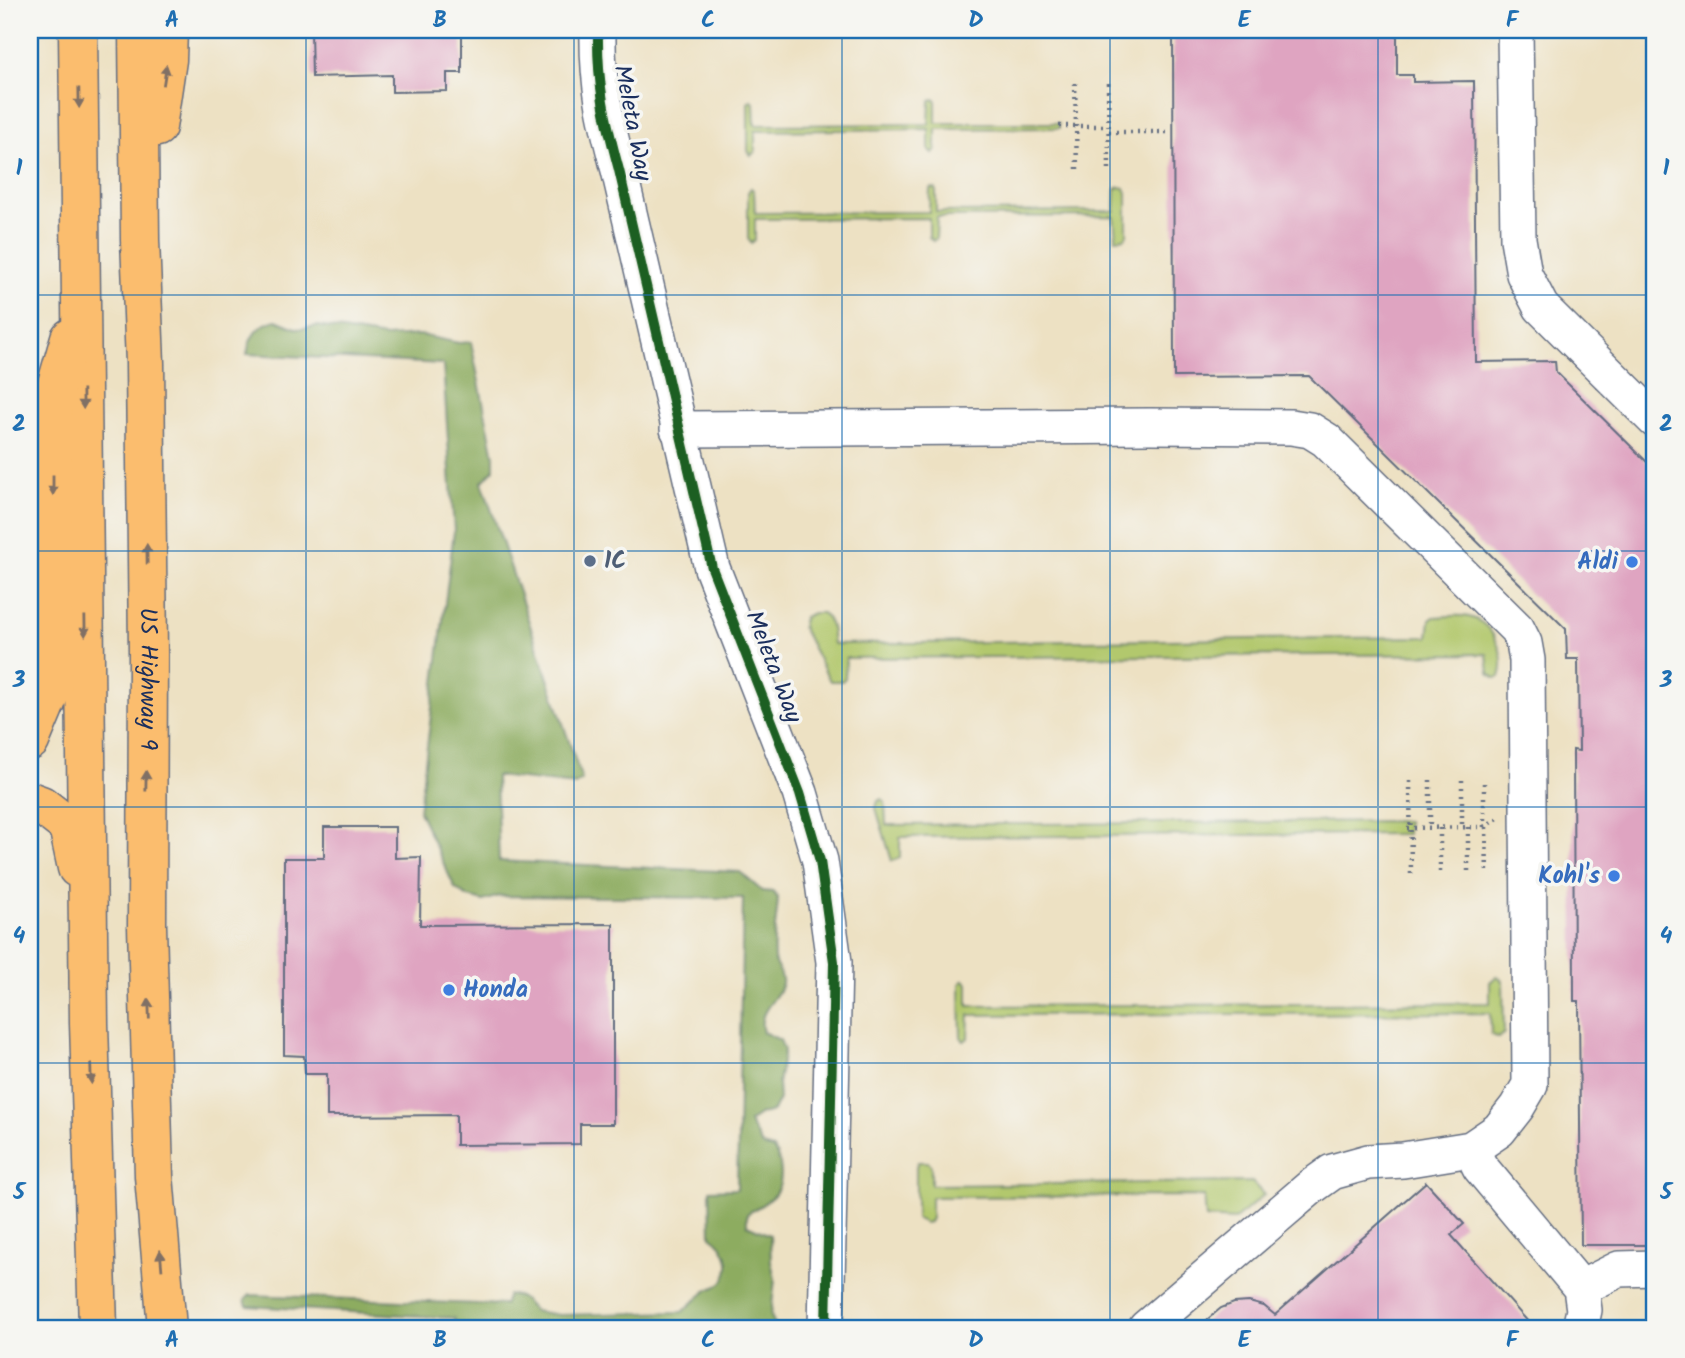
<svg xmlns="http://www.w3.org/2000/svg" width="1685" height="1358" font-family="Kalam,sans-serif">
<rect width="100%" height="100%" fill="#f6f6f2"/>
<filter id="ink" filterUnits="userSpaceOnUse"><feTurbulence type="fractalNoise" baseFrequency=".0143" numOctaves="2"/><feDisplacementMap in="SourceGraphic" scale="14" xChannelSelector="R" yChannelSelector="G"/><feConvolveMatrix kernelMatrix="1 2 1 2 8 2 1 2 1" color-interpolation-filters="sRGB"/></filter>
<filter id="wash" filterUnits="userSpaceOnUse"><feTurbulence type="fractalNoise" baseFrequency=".00686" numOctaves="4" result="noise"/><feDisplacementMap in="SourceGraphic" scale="28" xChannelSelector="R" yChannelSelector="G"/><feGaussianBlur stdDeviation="1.57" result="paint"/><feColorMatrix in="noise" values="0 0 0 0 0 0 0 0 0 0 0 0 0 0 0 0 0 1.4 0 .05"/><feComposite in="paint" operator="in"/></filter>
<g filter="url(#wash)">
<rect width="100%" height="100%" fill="#ede1c3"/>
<g fill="#b2c86d" stroke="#667c66" stroke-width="2">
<polygon points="933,99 936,100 936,123 1059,123 1059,128 936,129 936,149 933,153 929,149 929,129 755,131 755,152 751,155 748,151 748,103 751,100 754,103 755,125 929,124 930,101"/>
<polygon points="1120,187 1125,188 1127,193 1127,234 1125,238 1116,239 1114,216 937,217 936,238 933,241 929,237 929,218 755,219 755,240 751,243 748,239 748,192 751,188 754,191 755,213 929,212 930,189 933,188 936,189 936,212 1115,211 1116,189"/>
<path d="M813 613H822C833 622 831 631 833 644L1428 637 1430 620 1434 617C1445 617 1458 614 1469 617 1492 622 1508 655 1500 677L1495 678 1489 673 1487 654 846 658 845 678 842 681H830L802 627 804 617Z"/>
<polygon points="882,799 885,802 886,825 1407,821 1407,834 900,837 900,858 892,861 876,808 878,801"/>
<polygon points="1497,976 1503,981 1504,1033 1498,1038 1491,1034 1490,1013 969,1015 968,1038 964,1041 961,1037 960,984 964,980 968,984 968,1006 1490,1003 1490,982"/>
<polygon points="918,1162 928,1162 931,1166 931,1185 1252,1182 1264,1195 1234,1220 1206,1218 1204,1196 931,1197 931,1218 929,1222 924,1223 916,1218 916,1166"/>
</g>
<path fill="#8dac60" stroke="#546e5f" stroke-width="2" d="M276 320 298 329 318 326 385 337 420 335 459 343 471 342 494 456V469L482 482 582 780 575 785 496 776 499 861 740 872 762 891 773 892 778 898C777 918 772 939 774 958 774 967 784 974 782 983 778 1001 756 1010 763 1032L780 1040 784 1050 778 1083 779 1099 773 1111 761 1114 749 1122 762 1146 773 1149C783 1163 785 1185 771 1198 765 1204 754 1209 747 1214V1225L770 1235 771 1261 775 1279 771 1315 776 1328H456L454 1318 247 1306 245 1300 250 1295 504 1305 508 1295C521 1294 526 1303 534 1311L559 1315 682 1312C690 1306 696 1299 704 1293 709 1288 719 1287 723 1281 734 1265 726 1246 711 1236L710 1190 737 1189 743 898 499 896 483 901 468 897 455 888 419 811 454 531 443 364 247 354C250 336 257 325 276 320Z"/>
<g id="blocks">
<g fill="#dfa4c1">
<polygon points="311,30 462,30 462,73 447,73 447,91 392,92 392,75 312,77"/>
<polygon points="1173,30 1397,30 1397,75 1413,75 1413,82 1474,81 1476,362 1555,361 1556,372 1655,470 1655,1245 1581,1245 1579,1001 1574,1001 1573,750 1579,751 1578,659 1567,659 1566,629 1309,376 1174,377"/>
<polygon points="324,827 395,827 395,858 421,857 420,925 613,924 613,1124 580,1124 580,1144 456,1145 456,1115 327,1116 327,1074 305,1074 304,1056 284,1055 284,858 324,858"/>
<polygon points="1426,1182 1464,1224 1451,1235 1531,1325 1527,1328 1197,1328 1221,1308 1234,1303 1249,1302 1264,1306 1275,1315"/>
</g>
</g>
</g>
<g filter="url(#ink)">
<use href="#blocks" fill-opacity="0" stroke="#646d81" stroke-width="2"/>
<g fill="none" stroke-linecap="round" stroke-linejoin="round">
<g stroke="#646d81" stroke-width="38">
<g id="minor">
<path d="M598 30C597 84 605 118 619 170L712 568 800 793 820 861 834 962 826 1328"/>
<polyline points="1515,30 1518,239 1524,274 1541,307 1655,420"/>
<polyline points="678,429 1150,426 1291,427 1310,430 1326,440 1517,629 1524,643 1527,660 1530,1085 1517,1107 1499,1130 1471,1149 1403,1160 1368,1162 1332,1172 1311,1187 1146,1328"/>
<polyline points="1471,1149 1480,1167 1581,1288 1584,1310 1580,1328"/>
<polyline points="1581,1288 1619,1269 1655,1268"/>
</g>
</g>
<g stroke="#646d81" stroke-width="41">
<g id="highway">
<polyline points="78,30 89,1023 98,1328"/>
<path id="s1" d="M138 30 140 240 145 363 148 653 147 926 154 1176 167 1328"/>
<polyline points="157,127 167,60 168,30"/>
<polyline points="30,741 53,686 52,401 70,338"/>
<polyline points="30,801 41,805 68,826 77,868"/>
</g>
</g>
<g stroke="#646d81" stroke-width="4.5" stroke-dasharray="2 5" stroke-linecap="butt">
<polyline points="1075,83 1077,169"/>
<polyline points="1108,83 1109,169"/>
<polyline points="1059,126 1108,126"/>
<polyline points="1109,132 1170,132"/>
<polyline points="1430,780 1430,828"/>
<polyline points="1462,780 1462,828"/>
<polyline points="1410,781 1411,874"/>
<polyline points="1468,827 1468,874"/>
<polyline points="1484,827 1484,780"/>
<polyline points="1486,827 1487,874"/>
<polyline points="1407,828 1484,827 1498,818"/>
<polyline points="1440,828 1440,873"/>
</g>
<use href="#minor" stroke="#fff" stroke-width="35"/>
<use href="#highway" stroke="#fbbd6e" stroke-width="38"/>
<g stroke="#f6f6f2" stroke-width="15">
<path id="cycleway" d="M598 30C597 84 605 118 619 170L712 568 800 793 820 861 834 962 826 1328"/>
</g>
<use href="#cycleway" stroke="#1b5e20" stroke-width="10"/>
</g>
<defs><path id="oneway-solid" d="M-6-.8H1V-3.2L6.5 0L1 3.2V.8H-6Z" transform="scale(1.75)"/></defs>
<g fill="#806f65">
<use href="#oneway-solid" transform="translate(165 75) rotate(-81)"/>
<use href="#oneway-solid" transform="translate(79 98) rotate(89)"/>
<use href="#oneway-solid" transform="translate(83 399) rotate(89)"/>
<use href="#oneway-solid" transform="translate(53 485) rotate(90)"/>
<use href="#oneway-solid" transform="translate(147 554) rotate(-91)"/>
<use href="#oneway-solid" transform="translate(85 626) rotate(89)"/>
<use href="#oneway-solid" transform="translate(146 781) rotate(-89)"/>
<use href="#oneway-solid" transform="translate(149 1009) rotate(-92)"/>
<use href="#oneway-solid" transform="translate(91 1074) rotate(88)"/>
<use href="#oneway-solid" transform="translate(161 1260) rotate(-95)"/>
</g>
</g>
<path fill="none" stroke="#1f6fb2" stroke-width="2" stroke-opacity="0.55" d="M306 30V1328M574 30V1328M842 30V1328M1110 30V1328M1378 30V1328M30 295H1655M30 551H1655M30 807H1655M30 1063H1655"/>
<circle fill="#5c6f8a" stroke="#f6f6f2" stroke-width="2.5" cx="590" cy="561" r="7"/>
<g fill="#3f7fe0" stroke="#f6f6f2" stroke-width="2.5">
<circle cx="1632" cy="562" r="7"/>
<circle cx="1614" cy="876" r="7"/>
<circle cx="449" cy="990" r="7"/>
</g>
<g text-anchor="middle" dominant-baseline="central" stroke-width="7" stroke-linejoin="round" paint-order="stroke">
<g font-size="24" fill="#1b2f5e" stroke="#f6f6f2">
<text transform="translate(632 123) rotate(79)">Meleta Way</text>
<text transform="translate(773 667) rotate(69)">Meleta Way</text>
<text stroke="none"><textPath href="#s1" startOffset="649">US Highway 9</textPath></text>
</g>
<g font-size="24" font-weight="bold" fill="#4e5e75" stroke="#f6f6f2" text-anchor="start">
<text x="604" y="561">1C</text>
</g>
<g font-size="24" font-weight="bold" fill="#366cbe" stroke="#f6f6f2" text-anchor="end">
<text x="1618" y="562">Aldi</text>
<text x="1600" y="876">Kohl's</text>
<text x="463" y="990" text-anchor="start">Honda</text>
</g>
</g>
<rect width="1685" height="1358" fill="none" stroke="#f6f6f2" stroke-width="77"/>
<rect x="38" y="38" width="1608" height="1282" fill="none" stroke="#1f6fb2" stroke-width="2.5"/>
<g font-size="23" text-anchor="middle" font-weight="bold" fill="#1f6fb2">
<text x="172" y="27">A</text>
<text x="440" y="27">B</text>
<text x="708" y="27">C</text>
<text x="976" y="27">D</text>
<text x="1244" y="27">E</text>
<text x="1512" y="27">F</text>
<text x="19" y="175">1</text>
<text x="1666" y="175">1</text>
<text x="19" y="431">2</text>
<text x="1666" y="431">2</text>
<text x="19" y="687">3</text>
<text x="1666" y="687">3</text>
<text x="19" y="943">4</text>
<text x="1666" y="943">4</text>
<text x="19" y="1199">5</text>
<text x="1666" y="1199">5</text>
<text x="172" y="1347">A</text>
<text x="440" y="1347">B</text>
<text x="708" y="1347">C</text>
<text x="976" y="1347">D</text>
<text x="1244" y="1347">E</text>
<text x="1512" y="1347">F</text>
</g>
</svg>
